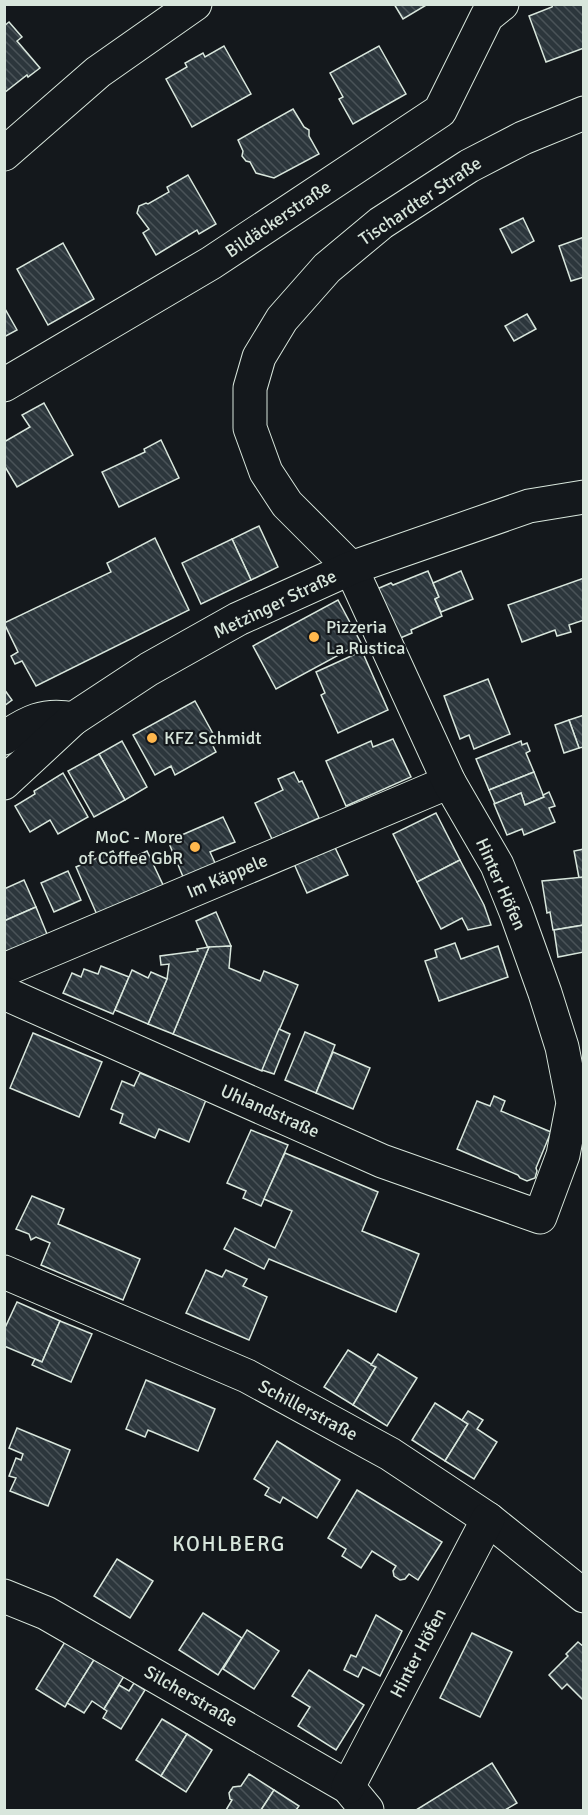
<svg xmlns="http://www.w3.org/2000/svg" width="588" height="1815" font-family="Signika,sans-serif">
<defs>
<pattern id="building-back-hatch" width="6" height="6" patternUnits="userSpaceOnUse" patternTransform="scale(1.5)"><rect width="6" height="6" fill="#2c363c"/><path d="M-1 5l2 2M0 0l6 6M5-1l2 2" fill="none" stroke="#4a5358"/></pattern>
</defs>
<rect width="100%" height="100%" fill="#14181c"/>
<g fill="url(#building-back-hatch)" stroke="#d8e6dc" stroke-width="1.5">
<polygon points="394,4 428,4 403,19"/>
<polygon points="584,4 584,48 546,62 529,16 552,7 553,4"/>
<polygon points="9,22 22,37 17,41 40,68 28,77 27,75 4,93 4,26"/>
<polygon points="224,46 251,94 192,127 166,79 187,67 185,63 203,53 205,57"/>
<polygon points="379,46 406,94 353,124 339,99 343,97 330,73"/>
<polygon points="293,109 304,127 309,130 309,136 319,154 274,178 256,173 250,162 246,161 242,156 243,151 238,140"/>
<polygon points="188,175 216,224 199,234 197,230 156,255 143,233 149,229 137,213 139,206 146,203 148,204 169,192 167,187"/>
<polygon points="523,218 534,241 512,253 500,229"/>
<polygon points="584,237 584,277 571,281 559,246"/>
<polygon points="63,243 94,299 48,325 17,269"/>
<polygon points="4,307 17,330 4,337"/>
<polygon points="527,314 536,329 514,341 505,326"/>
<polygon points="44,403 73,455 17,487 4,465 4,442 30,427 22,415"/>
<polygon points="161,440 179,478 119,507 102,472 145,452 144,449"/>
<polygon points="259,526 278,567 251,580 232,539"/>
<polygon points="155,538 189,610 36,686 22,661 15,664 11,656 18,652 4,623 111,572 107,563"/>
<polygon points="232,539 251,580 201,604 182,563"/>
<polygon points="428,571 439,597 435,599 442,616 411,630 412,633 391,642 370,592 391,583 393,585"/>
<polygon points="461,571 473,599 441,612 435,599 439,597 433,583"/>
<polygon points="584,578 584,620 569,625 571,632 557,636 555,630 522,642 508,605"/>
<polygon points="338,600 361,643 276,689 253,646"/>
<polygon points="362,651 388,710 338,733 321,695 325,693 316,672"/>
<polygon points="488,679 510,734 474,749 469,735 460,739 444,696"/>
<polygon points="4,689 12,700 4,706"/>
<polygon points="195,701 217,741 212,744 216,752 175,775 171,766 155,775 133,735"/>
<polygon points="584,715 584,747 579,748 569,720"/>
<polygon points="569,720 579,748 564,753 555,725"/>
<polygon points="393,739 411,777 346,806 326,761 371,741 373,747"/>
<polygon points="122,741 147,787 125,800 99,754"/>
<polygon points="521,741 522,745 527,743 530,751 526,753 534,772 489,790 476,759"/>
<polygon points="99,754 125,800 94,817 68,771"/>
<polygon points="294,772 299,782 302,781 319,818 272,839 255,803 283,790 278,779"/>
<polygon points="534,772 544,797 525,805 521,793 495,804 489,790"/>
<polygon points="63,773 88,817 58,834 50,820 30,832 15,806 35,794 34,791"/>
<polygon points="549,792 555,806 549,808 555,822 524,835 522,829 507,835 494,804 521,793 525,805 544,797 543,795"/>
<polygon points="436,813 460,860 417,882 393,834"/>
<polygon points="223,817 235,842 210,852 216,865 184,879 168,841"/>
<polygon points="331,839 348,875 307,893 291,857"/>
<polygon points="584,849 584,877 579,878 574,851"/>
<polygon points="113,851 119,864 147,851 164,887 98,917 76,867"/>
<polygon points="460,860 484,905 491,925 468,930 462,918 441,929 417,882"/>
<polygon points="68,871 81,900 54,912 41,883"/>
<polygon points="584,877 584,925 553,930 550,912 547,913 542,881"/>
<polygon points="24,880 36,907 4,921 4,889"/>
<polygon points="36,907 47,934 4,953 4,921"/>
<polygon points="216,912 231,946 208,948 196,921"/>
<polygon points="584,925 584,952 558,957 554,930"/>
<polygon points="455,943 461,959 498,946 508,977 439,1001 425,961 437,957 435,950"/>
<polygon points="231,946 229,968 260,981 264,971 298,985 262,1071 173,1034 209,947"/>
<polygon points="209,947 173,1034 148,1024 167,979 169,964 161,965 160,956 198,951 197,949"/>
<polygon points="101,966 129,977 113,1014 63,993 72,973 81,977 84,969 98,974"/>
<polygon points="132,970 148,978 151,972 167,979 148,1024 115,1010"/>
<polygon points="279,1029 290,1034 274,1074 262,1070"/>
<polygon points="305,1032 335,1045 316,1093 285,1080"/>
<polygon points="33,1033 102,1062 79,1117 10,1088"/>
<polygon points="333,1052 370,1068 353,1109 316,1093"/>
<polygon points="140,1073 206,1100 189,1142 159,1129 155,1138 120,1123 123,1114 111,1109 122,1081 134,1086"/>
<polygon points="494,1096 505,1101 501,1111 551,1132 536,1168 537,1171 535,1178 527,1181 520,1178 518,1175 457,1149 477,1101 490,1106"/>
<polygon points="251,1130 288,1145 261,1206 243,1198 246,1191 227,1183"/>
<polygon points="285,1153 378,1192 362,1231 419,1254 396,1312 269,1259 264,1269 224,1249 235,1228 275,1248 292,1211 264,1199"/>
<polygon points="32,1196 64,1209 58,1224 140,1259 123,1300 41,1265 50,1243 36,1237 31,1240 29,1234 16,1229"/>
<polygon points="206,1270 222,1277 226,1270 247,1279 243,1286 267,1297 249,1340 186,1313"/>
<polygon points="17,1302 60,1321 42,1362 4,1346 4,1330"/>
<polygon points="60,1321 92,1334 71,1382 32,1365 35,1359 42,1362"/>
<polygon points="348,1350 376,1367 353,1405 324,1387"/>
<polygon points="378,1354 417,1378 387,1426 353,1405 376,1367 371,1365"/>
<polygon points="146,1380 215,1409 198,1451 148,1430 145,1437 126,1429"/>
<polygon points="435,1403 468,1424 445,1461 412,1440"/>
<polygon points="468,1411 483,1420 477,1429 497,1442 474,1479 445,1461 468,1424 462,1420"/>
<polygon points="17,1428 70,1450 48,1506 10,1491 16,1478 9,1476 16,1458 21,1460 23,1454 9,1448"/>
<polygon points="277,1441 340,1480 317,1518 283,1497 280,1503 265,1495 269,1488 254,1479"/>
<polygon points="357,1490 442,1542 418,1580 409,1574 405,1579 400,1580 394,1576 393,1571 396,1566 372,1551 361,1568 342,1556 346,1549 328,1538"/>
<polygon points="117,1559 153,1581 130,1618 94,1596"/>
<polygon points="203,1613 242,1638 218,1675 179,1650"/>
<polygon points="376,1615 402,1631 380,1676 363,1667 358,1677 344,1670 351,1655 356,1657"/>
<polygon points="247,1630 279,1651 254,1689 223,1669"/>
<polygon points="472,1633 512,1652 480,1717 440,1698"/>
<polygon points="68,1637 97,1655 65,1707 36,1689"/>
<polygon points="578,1642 584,1647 584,1701 567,1684 562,1689 549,1675 568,1656 566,1654"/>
<polygon points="97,1655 126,1673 104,1709 92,1701 84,1713 67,1703"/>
<polygon points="309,1670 364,1705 336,1750 298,1726 310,1707 292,1696"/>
<polygon points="134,1683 145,1690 121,1729 103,1718 107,1711 104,1709 119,1685 129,1691"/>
<polygon points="162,1719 187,1734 161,1776 136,1760"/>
<polygon points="187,1734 212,1750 186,1792 161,1776"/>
<polygon points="492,1763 517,1803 505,1810 416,1810"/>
<polygon points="249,1774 274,1790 261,1810 226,1810 232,1800 230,1799 229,1793 233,1787 241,1786"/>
<polygon points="274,1790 299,1806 296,1810 261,1810"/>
</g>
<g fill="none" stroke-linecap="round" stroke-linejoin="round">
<g stroke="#d8e6dc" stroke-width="35">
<g id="minor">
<polyline points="4,154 98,72 195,4"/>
<polyline points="4,385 211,263 440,111 487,16 502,4"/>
<path d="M4 738C28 722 44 713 73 719"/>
<polyline points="4,970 449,782"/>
<polyline points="4,993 382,1161 540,1217 563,1155 573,1103 562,1047 545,993 516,912 497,865 449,782 351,568 287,504 266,472 250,428 250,388 259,357 282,319 327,268 381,223 469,166 523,138 584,113"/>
<polyline points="4,1272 247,1376 390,1454 488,1519 584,1596"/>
<polyline points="4,1596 46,1613 348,1787 367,1810"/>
<polyline points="348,1787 488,1519"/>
</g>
</g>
<g stroke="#d8e6dc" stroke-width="35">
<polyline id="major" points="4,783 73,719 149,669 238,619 351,568 529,506 584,497"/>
</g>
<use href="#minor" stroke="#14181c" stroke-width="33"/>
<use href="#major" stroke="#14181c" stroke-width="33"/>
</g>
<g fill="#ffb74d" stroke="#14181c" stroke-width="2">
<circle cx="314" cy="637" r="6"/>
<circle cx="152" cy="738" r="6"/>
<circle cx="195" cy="847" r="6"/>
</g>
<g text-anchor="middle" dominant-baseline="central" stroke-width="4.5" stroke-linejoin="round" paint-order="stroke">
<g font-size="18" fill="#d8e6dc" stroke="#14181c">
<text transform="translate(420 201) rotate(-34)">Tischardter Straße</text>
<text transform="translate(278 219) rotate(-34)">Bildäckerstraße</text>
<text transform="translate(275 604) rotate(-26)">Metzinger Straße</text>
<text transform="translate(227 876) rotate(-23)">Im Käppele</text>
<text transform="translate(501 884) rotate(66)">Hinter Höfen</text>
<text transform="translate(270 1111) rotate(24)">Uhlandstraße</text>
<text transform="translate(308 1410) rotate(28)">Schillerstraße</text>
<text transform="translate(418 1653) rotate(-62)">Hinter Höfen</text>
<text transform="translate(191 1696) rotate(30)">Silcherstraße</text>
</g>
<g font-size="18" fill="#d8e6dc" stroke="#14181c" text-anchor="start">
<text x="326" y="627">Pizzeria<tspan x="326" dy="21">La Rustica</tspan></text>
<text x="164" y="738">KFZ Schmidt</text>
<text x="183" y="837" text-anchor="end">MoC - More<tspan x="183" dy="21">of Coffee GbR</tspan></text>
</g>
<g font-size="21" letter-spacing="1.5" fill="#d8e6dc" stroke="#14181c">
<text x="229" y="1544">KOHLBERG</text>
</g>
</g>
<rect width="588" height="1815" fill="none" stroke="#d8e6dc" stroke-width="12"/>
</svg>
